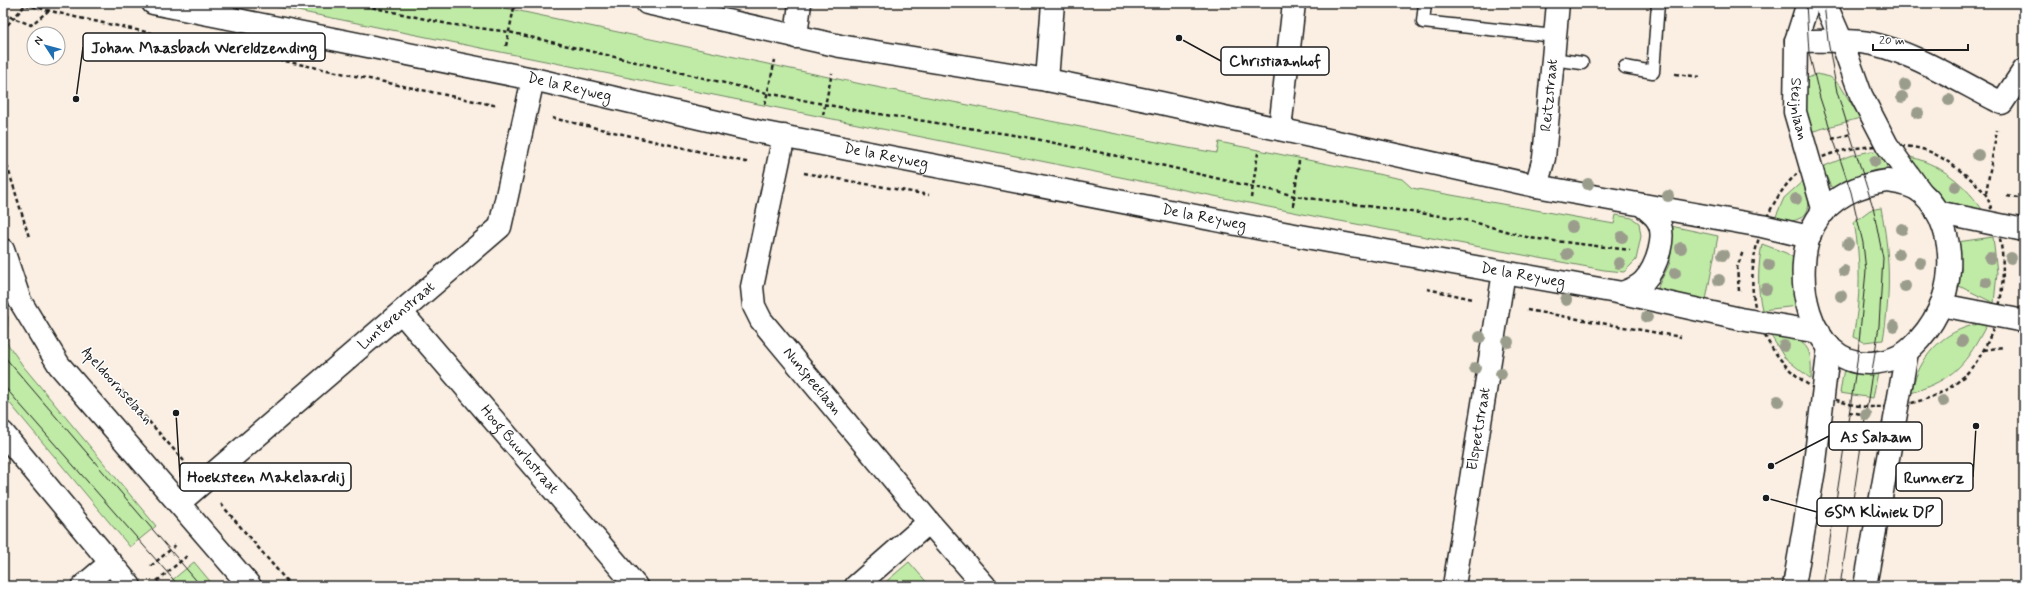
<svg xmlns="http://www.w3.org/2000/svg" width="2027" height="589" font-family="Mynerve,sans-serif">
<rect width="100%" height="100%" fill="#faefe2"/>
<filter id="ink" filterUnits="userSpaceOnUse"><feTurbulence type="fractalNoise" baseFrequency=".025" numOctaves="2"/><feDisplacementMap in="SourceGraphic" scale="8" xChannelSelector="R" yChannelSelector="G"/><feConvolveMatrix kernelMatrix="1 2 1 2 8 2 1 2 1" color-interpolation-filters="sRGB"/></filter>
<g filter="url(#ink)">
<g fill="#c0eba7" stroke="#6e8462">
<polygon points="258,3 482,3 861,84 1188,148 1217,153 1219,142 1402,179 1412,188 1614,224 1616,215 1632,218 1639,223 1641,236 1636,260 1624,272 1604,270 1313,216"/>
<polygon points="1817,74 1830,77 1840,85 1860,118 1810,132 1802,89 1808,78"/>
<path d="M1871 151 1883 152 1887 167C1883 171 1877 169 1872 171 1859 175 1847 181 1836 189L1831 187 1822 167 1849 156Z"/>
<path d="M1905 156C1939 162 1967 185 1985 214 1975 211 1964 210 1955 207 1932 198 1918 174 1905 156Z"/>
<path d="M1804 180C1815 213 1808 222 1773 223L1784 198Z"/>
<path d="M1881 208C1890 255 1891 293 1883 340L1864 342 1853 337C1861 298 1861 261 1854 222L1870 210Z"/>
<path d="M1671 226 1718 236 1706 300 1660 291 1658 288C1659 282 1667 271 1670 262 1672 250 1670 238 1671 226Z"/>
<polygon points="1993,237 1997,273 1994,303 1959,286 1961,268 1957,242"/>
<path d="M1762 244 1786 253 1798 261V306L1762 310C1757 288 1758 266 1762 244Z"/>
<polygon points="3,306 8,317 7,343 23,366 156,526 130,547 3,395"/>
<path d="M1978 324H1987C1966 364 1956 378 1911 393 1919 357 1942 331 1978 324Z"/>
<path d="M1770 334C1804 340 1813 341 1811 379L1784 357Z"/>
<polygon points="1844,368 1878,372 1873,398 1840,393"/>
<polygon points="194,562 214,586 173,586 170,582"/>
<polygon points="909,562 930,586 881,586"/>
</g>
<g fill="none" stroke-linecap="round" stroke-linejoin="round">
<g stroke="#1c1c1c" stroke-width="15">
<g id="lane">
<polyline points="1425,3 1423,22 1555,36"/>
<polyline points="1552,59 1582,63"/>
<polyline points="1625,67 1653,72 1658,3"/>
</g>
</g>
<g stroke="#1c1c1c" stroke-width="25">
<g id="street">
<path id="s1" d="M1808 3 1796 41 1795 112 1824 212"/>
<polyline points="1825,3 1842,42 1861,95 1887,145 1921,192"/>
<polyline points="796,37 800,3"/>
<path d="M1796 41C1818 41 1840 40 1861 42 1906 47 1961 83 2002 103L2024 70"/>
<polyline points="1047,80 1053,3"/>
<polyline points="1280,129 1294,3"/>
<path id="s2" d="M784 136 752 287 754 306 761 320 929 522 985 586"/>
<path id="s3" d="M1536 186 1544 158 1558 3"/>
<path d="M1622 293C1630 290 1638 288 1644 281 1656 268 1669 234 1656 218 1652 213 1646 209 1642 205"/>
<path id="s4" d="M402 313 636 586"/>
<path id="s5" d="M179 503 500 227 533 79"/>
<polyline points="83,586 110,563"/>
<polyline points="856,586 929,522"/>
<path id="s6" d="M1454 586 1504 272"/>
<polyline points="1794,586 1814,470 1829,346"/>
<polyline points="1865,586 1907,352"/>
</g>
</g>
<g stroke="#1c1c1c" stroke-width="25">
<g id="secondary">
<path id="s7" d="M153 3 533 79 760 132 1289 234 1622 293 1740 319 1819 332"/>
<polyline points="647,3 840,46 1047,80 1161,103 1536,186 1762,226 1809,237"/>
<path d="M1888 181C1900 183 1913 185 1922 193 1943 211 1951 244 1949 270 1947 300 1933 327 1912 347 1901 358 1886 362 1871 363 1807 366 1790 271 1814 225 1828 198 1859 184 1888 181Z"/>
<polyline points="1937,212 2024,230"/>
<polyline points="3,250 20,301 59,365 250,586"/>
<polyline points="1941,305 2024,321"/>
<polyline points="3,433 130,586"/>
</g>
</g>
<g stroke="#1c1c1c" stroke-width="2.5" stroke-dasharray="4 3" stroke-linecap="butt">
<polyline points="19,3 75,17 498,106"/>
<polyline points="352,3 448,24 509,32 767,93 854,110 1026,137 1165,166 1253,187 1277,191 1294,196 1463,219 1530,238 1630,250"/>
<polyline points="3,14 31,25 48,11 49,3"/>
<polyline points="3,30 27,3"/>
<polyline points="506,46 515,3"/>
<polyline points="1675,74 1701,77"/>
<polyline points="765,104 775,60"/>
<polyline points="823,115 832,73"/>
<polyline points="552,118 750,163"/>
<polyline points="1832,139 1851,134"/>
<path d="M1887 145C1901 146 1915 146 1928 151 1944 157 1973 179 1984 192 1988 197 1990 205 1992 211 2013 262 2004 340 1961 379 1939 399 1902 408 1873 407 1851 407 1830 399 1812 387 1750 348 1737 274 1770 211 1780 191 1793 174 1812 162 1836 149 1861 147 1887 145Z"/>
<polyline points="3,152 29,237"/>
<polyline points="804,173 929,195"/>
<polyline points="1986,193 1997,130"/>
<polyline points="2007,196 2024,199"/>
<polyline points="1251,198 1258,153"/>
<polyline points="1293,206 1299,161"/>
<polyline points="1427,289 1473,299"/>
<polyline points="1739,291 1737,268 1743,251"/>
<polyline points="2021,292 2023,282 2024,262"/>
<polyline points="1527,310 1681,337"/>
<polyline points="1984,350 2003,347"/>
<polyline points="121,390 184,461"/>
<polyline points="1849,412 1868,415"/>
<polyline points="221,504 291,586"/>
<polyline points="151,566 177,544"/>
<polyline points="157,581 187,556"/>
</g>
<use href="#lane" stroke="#fff" stroke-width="12"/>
<use href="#street" stroke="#fff" stroke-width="22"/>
<use href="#secondary" stroke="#fff" stroke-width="22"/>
<g stroke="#1c1c1c" stroke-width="1">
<polyline points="1806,3 1809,53 1820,98 1851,192 1863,243 1866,271 1857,362 1823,586"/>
<polyline points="1824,3 1828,41 1837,92 1873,207 1883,258 1879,326 1840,586"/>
<polyline points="3,355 201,586"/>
<polyline points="3,385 179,586"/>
</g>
</g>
<g fill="#9b9d8c">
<circle cx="1905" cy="85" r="6"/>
<circle cx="1902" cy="97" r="6"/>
<circle cx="1949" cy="100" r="6"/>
<circle cx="1918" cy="113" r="6"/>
<circle cx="1978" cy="155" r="6"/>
<circle cx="1875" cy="161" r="6"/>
<circle cx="1588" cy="184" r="6"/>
<circle cx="1955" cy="187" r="6"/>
<circle cx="1668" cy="196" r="6"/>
<circle cx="1796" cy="199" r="6"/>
<circle cx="1572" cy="227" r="6"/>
<circle cx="1902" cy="229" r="6"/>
<circle cx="1622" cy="237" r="6"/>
<circle cx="1848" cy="244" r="6"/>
<circle cx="1681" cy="248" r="6"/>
<circle cx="1567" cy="254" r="6"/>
<circle cx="1899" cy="254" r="6"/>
<circle cx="1723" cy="255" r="6"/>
<circle cx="1990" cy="258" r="6"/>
<circle cx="2011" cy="258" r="6"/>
<circle cx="1619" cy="263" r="6"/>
<circle cx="1920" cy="263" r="6"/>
<circle cx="1769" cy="265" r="6"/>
<circle cx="1844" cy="271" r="6"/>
<circle cx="1675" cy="273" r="6"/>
<circle cx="1719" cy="280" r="6"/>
<circle cx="1986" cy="282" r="6"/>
<circle cx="1905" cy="286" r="6"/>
<circle cx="1766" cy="289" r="6"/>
<circle cx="1841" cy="296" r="6"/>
<circle cx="1566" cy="300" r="6"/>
<circle cx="1647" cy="317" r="6"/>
<circle cx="1894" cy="326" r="6"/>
<circle cx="1480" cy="337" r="6"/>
<circle cx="1962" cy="341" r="6"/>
<circle cx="1508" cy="342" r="6"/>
<circle cx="1784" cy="346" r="6"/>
<circle cx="1475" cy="368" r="6"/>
<circle cx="1501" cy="374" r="6"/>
<circle cx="1778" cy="401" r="6"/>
<circle cx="1943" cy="401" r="6"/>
<circle cx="1866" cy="415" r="6"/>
</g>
</g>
<g text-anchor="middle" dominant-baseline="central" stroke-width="3" stroke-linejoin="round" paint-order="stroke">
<g font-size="15" fill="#1c1c1c" stroke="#fff">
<text stroke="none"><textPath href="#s7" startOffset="425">De la Reyweg</textPath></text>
<text stroke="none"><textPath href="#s3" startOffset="92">Reitzstraat</textPath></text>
<text stroke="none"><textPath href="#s1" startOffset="108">Steijnlaan</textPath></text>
<text stroke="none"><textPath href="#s7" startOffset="749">De la Reyweg</textPath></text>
<text stroke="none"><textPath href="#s7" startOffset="1073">De la Reyweg</textPath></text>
<text stroke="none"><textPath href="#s7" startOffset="1397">De la Reyweg</textPath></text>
<text stroke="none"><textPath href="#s5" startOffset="287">Lunterenstraat</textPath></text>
<text stroke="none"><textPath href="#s2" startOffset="269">Nunspeetlaan</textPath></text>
<text transform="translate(117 386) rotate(48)">Apeldoornselaan</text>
<text stroke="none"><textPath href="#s6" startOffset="159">Elspeetstraat</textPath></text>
<text stroke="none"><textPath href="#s4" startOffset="180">Hoog Buurlostraat</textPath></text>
</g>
</g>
<path fill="none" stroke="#1c1c1c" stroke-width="1.5" d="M76 99L83 47M1179 38L1221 61M1771 466L1829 436M176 413L180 477M1976 426L1973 477M1766 498L1817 512"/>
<g fill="#1c1c1c" stroke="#fff" stroke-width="1.5">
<circle cx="76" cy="99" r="4"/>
<circle cx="1179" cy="38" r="4"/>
<circle cx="1771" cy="466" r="4"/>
<circle cx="176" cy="413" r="4"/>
<circle cx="1976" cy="426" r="4"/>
<circle cx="1766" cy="498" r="4"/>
</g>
<g fill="#fff" stroke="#1c1c1c" stroke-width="1.5">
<rect x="83" y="33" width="242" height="28" rx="4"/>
<rect x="1221" y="47" width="108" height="28" rx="4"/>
<rect x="1829" y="422" width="93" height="28" rx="4"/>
<rect x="180" y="463" width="171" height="28" rx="4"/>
<rect x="1896" y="463" width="77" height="28" rx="4"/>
<rect x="1817" y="498" width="125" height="28" rx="4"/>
</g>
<g font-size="16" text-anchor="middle" font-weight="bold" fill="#1c1c1c">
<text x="204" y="53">Johan Maasbach Wereldzending</text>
<text x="1275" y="66">Christiaanhof</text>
<text x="1876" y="442">As Salaam</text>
<text x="266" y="482">Hoeksteen Makelaardij</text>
<text x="1934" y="483">Runnerz</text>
<text x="1879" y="517">GSM Kliniek DP</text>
</g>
<rect width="2027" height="589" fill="none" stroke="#fff" stroke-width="16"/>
<rect x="8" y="8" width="2011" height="573" fill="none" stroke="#1c1c1c" stroke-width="1.5" filter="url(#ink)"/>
<g transform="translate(46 46) rotate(306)"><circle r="19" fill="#ffffff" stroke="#a4a4a4"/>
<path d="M0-3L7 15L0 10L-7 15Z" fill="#1f6fb2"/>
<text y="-6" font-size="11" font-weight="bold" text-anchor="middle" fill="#1c1c1c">N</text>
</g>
<path d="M1873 44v6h95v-6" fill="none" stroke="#1c1c1c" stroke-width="2"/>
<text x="1879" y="44" font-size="12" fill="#1c1c1c" stroke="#ffffff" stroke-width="3" paint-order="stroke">20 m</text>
</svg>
